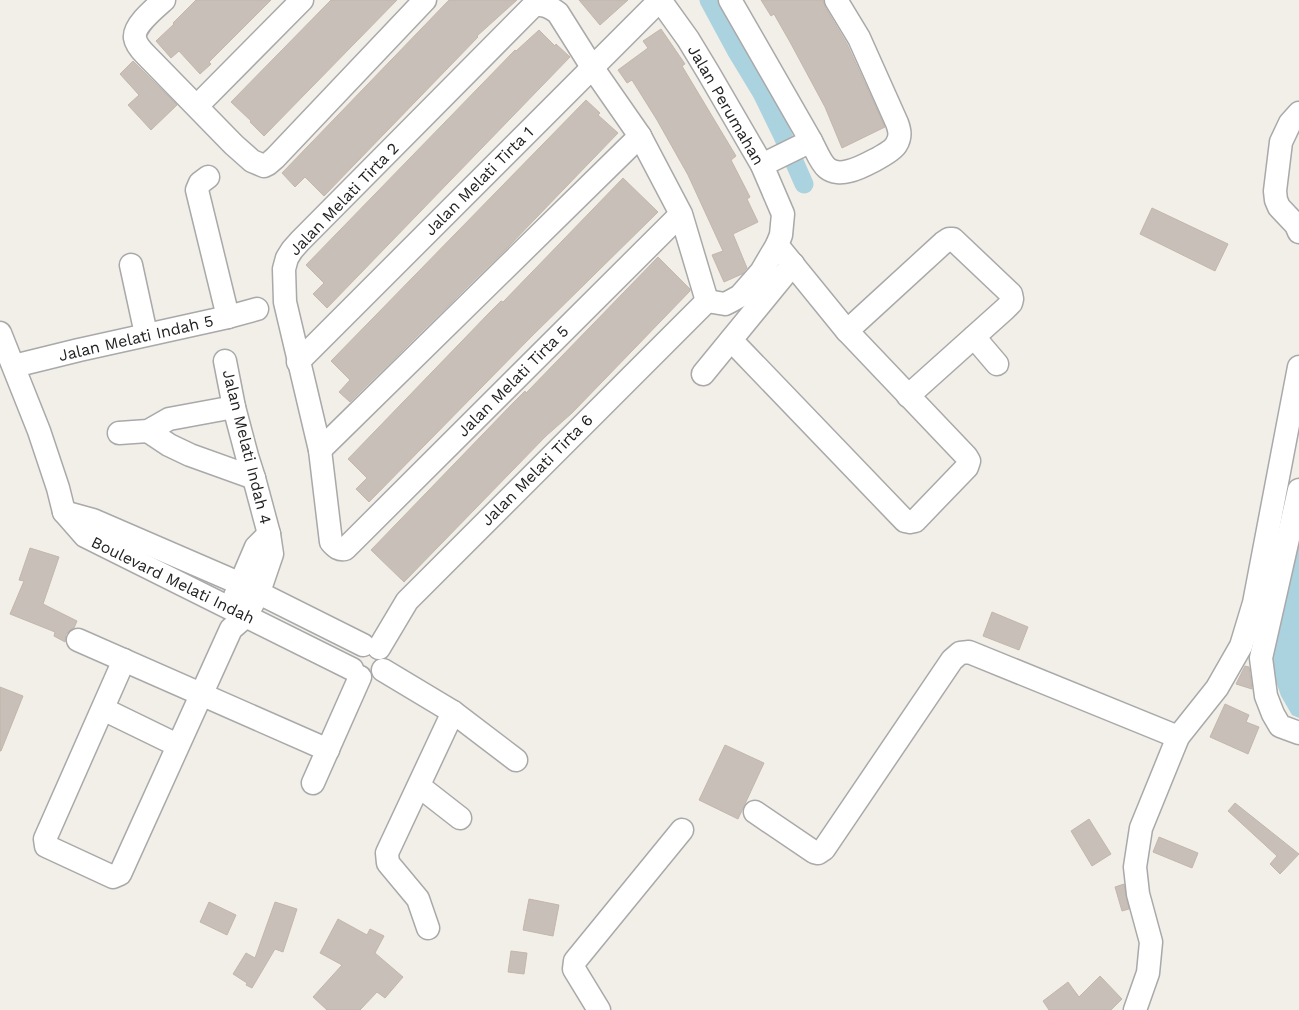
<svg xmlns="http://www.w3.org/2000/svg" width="1299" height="1010" font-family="'Work Sans',sans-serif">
<rect width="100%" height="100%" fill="#f2efe9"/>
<polygon fill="#aad3df" points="1299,542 1299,718 1292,715 1281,696 1271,667 1285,600"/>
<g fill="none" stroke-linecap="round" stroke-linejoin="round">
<polyline stroke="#aad3df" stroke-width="19" points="709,0 736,50 762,93 782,134 804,184"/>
</g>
<g fill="#c7bfb8" stroke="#c4b6ab">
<polygon points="196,0 271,0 209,62 211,64 200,74 179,51 171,58 156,41 174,24 173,23"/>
<polygon points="331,0 397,0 264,136 250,122 251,121 231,102"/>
<polygon points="449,0 517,0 477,36 478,37 324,196 305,177 295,187 282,173"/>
<polygon points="579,0 628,0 600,25"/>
<polygon points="761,0 823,0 825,7 847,44 885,127 842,148 825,107 790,42 774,14 771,16"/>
<polygon points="661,29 685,64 682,66 736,156 731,160 750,197 747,199 758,222 733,234 747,268 742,274 724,282 712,255 723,251 688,175 657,120 632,80 627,83 618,70 648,48 643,41"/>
<polygon points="539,30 555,46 556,44 570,57 327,308 313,294 324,283 306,265 515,50 516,51"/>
<polygon points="133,61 177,105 151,130 128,105 139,95 120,74"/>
<polygon points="586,100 600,113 598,115 618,133 508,247 350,402 339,392 350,380 331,361"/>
<polygon points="623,178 658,212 531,337 369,502 356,489 367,478 348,459 490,312 501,301 503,302"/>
<polygon points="1152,208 1228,244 1215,271 1140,234"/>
<polygon points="658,257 690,289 690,291 572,413 546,436 404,582 371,550 513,403 525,391 526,393"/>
<polygon points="30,548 59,557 43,604 77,621 74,628 70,630 66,634 65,642 54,636 55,632 10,614 24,581 19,580"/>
<polygon points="992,612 1028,627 1019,650 983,636"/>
<polygon points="1245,666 1249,667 1252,689 1236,684"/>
<polygon points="0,687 23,696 1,751 0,751"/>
<polygon points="1225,704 1249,715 1246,722 1259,727 1248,754 1210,737"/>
<polygon points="725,745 764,763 738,819 699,800"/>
<polygon points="1235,803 1299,854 1280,874 1270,864 1277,856 1228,811"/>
<polygon points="1089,819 1111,854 1092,866 1071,831"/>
<polygon points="1159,837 1198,853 1192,868 1153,852"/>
<polygon points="1124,884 1129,909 1122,911 1115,887"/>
<polygon points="529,899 559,905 553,936 523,930"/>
<polygon points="209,902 236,915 227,935 200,922"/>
<polygon points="275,902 297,909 283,952 275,949 252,988 246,985 247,983 233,974 246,953 255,958"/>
<polygon points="338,919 367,935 370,929 384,936 375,953 403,977 385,998 377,992 360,1010 327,1010 313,997 342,965 320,953"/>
<polygon points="511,951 527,953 524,974 508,972"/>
<polygon points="1100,976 1122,999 1111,1010 1049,1010 1043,1001 1068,982 1079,997"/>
</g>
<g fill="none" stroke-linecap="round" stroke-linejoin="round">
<g stroke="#a9a9a9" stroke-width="25">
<g id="minor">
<path d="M164 0C155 8 133 26 135 38 136 45 142 51 146 55L234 145 252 161 264 166 268 164 275 158 425 0"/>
<polyline points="660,0 688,39 708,72 762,165 783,214 781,235 777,245 761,272 740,296 731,301 725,304 707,301"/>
<polyline points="730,0 811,141"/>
<polyline points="197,106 302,0"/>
<polyline points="1299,113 1290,123 1281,142 1275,191 1276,200 1279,207 1296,225 1299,232"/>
<path d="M762 165 811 141C816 150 820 162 827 168 833 173 842 173 849 171 859 169 891 153 896 145 901 137 900 131 897 123L859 38 836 0"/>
<polyline points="208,177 200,183 197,190 228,317"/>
<path d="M681 214 345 549C338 550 336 547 331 542L320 450 285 302 284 269 287 258 292 250 300 241 533 6C543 3 550 7 558 13L592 67 640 136 681 214 707 301"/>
<polyline points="131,265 146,334"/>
<polyline points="847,331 943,243 949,239 953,239 1011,294 1012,299 1011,303 1005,309 908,396"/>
<polyline points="0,333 39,431 58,488 64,512 85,536 352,669"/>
<polyline points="974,337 997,364"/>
<polyline points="731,340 905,521 910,522 915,521 967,467 969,461 966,456 847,331 777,245"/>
<polyline points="298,362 660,0"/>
<polyline points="14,366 79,350 228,317 257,309"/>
<polyline points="703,374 793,264"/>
<polyline points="148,431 169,445 190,455 254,478"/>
<polyline points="119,433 148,431 169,419 234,407"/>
<polyline points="320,450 640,136"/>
<polyline points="1299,490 1261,658 1266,696 1273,714 1280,726 1299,733"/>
<polyline points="64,512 93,520 241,584 363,645"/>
<polyline points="235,596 256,547 269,534"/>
<polyline points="78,640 328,750"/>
<polyline points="379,648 407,601 707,301"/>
<polyline points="124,660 45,839 46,846 113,877 120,874 231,629 246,616 259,592 272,554 269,534 254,478 247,456 234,407 225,361"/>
<polyline points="383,670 453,712 516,760"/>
<polyline points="103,709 177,745"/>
<polyline points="313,783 360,677"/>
<polyline points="419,786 460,818"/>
<polyline points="755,812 814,852 818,853 824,849 952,660 960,653 969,652 1178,737"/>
<polyline points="428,928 418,899 388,863 387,853 453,712"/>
<polyline points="599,1010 574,969 575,961 682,830"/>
<polyline points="1135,1010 1148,973 1151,942 1138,894 1135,867 1141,828 1178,737 1217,688 1241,646 1254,603 1299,367"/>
</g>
</g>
<use href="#minor" stroke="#fff" stroke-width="22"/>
</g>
<g text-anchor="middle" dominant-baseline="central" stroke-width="4.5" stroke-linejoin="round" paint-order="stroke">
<g font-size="16" fill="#222" stroke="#fff">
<text transform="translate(726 105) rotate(60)">Jalan Perumahan</text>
<text transform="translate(479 181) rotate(-45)">Jalan Melati Tirta 1</text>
<text transform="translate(344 199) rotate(-46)">Jalan Melati Tirta 2</text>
<text transform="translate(136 338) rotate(-13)">Jalan Melati Indah 5</text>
<text transform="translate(513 381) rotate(-45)">Jalan Melati Tirta 5</text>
<text transform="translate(247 447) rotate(76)">Jalan Melati Indah 4</text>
<text transform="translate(537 470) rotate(-45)">Jalan Melati Tirta 6</text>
<text transform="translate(173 580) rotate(26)">Boulevard Melati Indah</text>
</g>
</g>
</svg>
